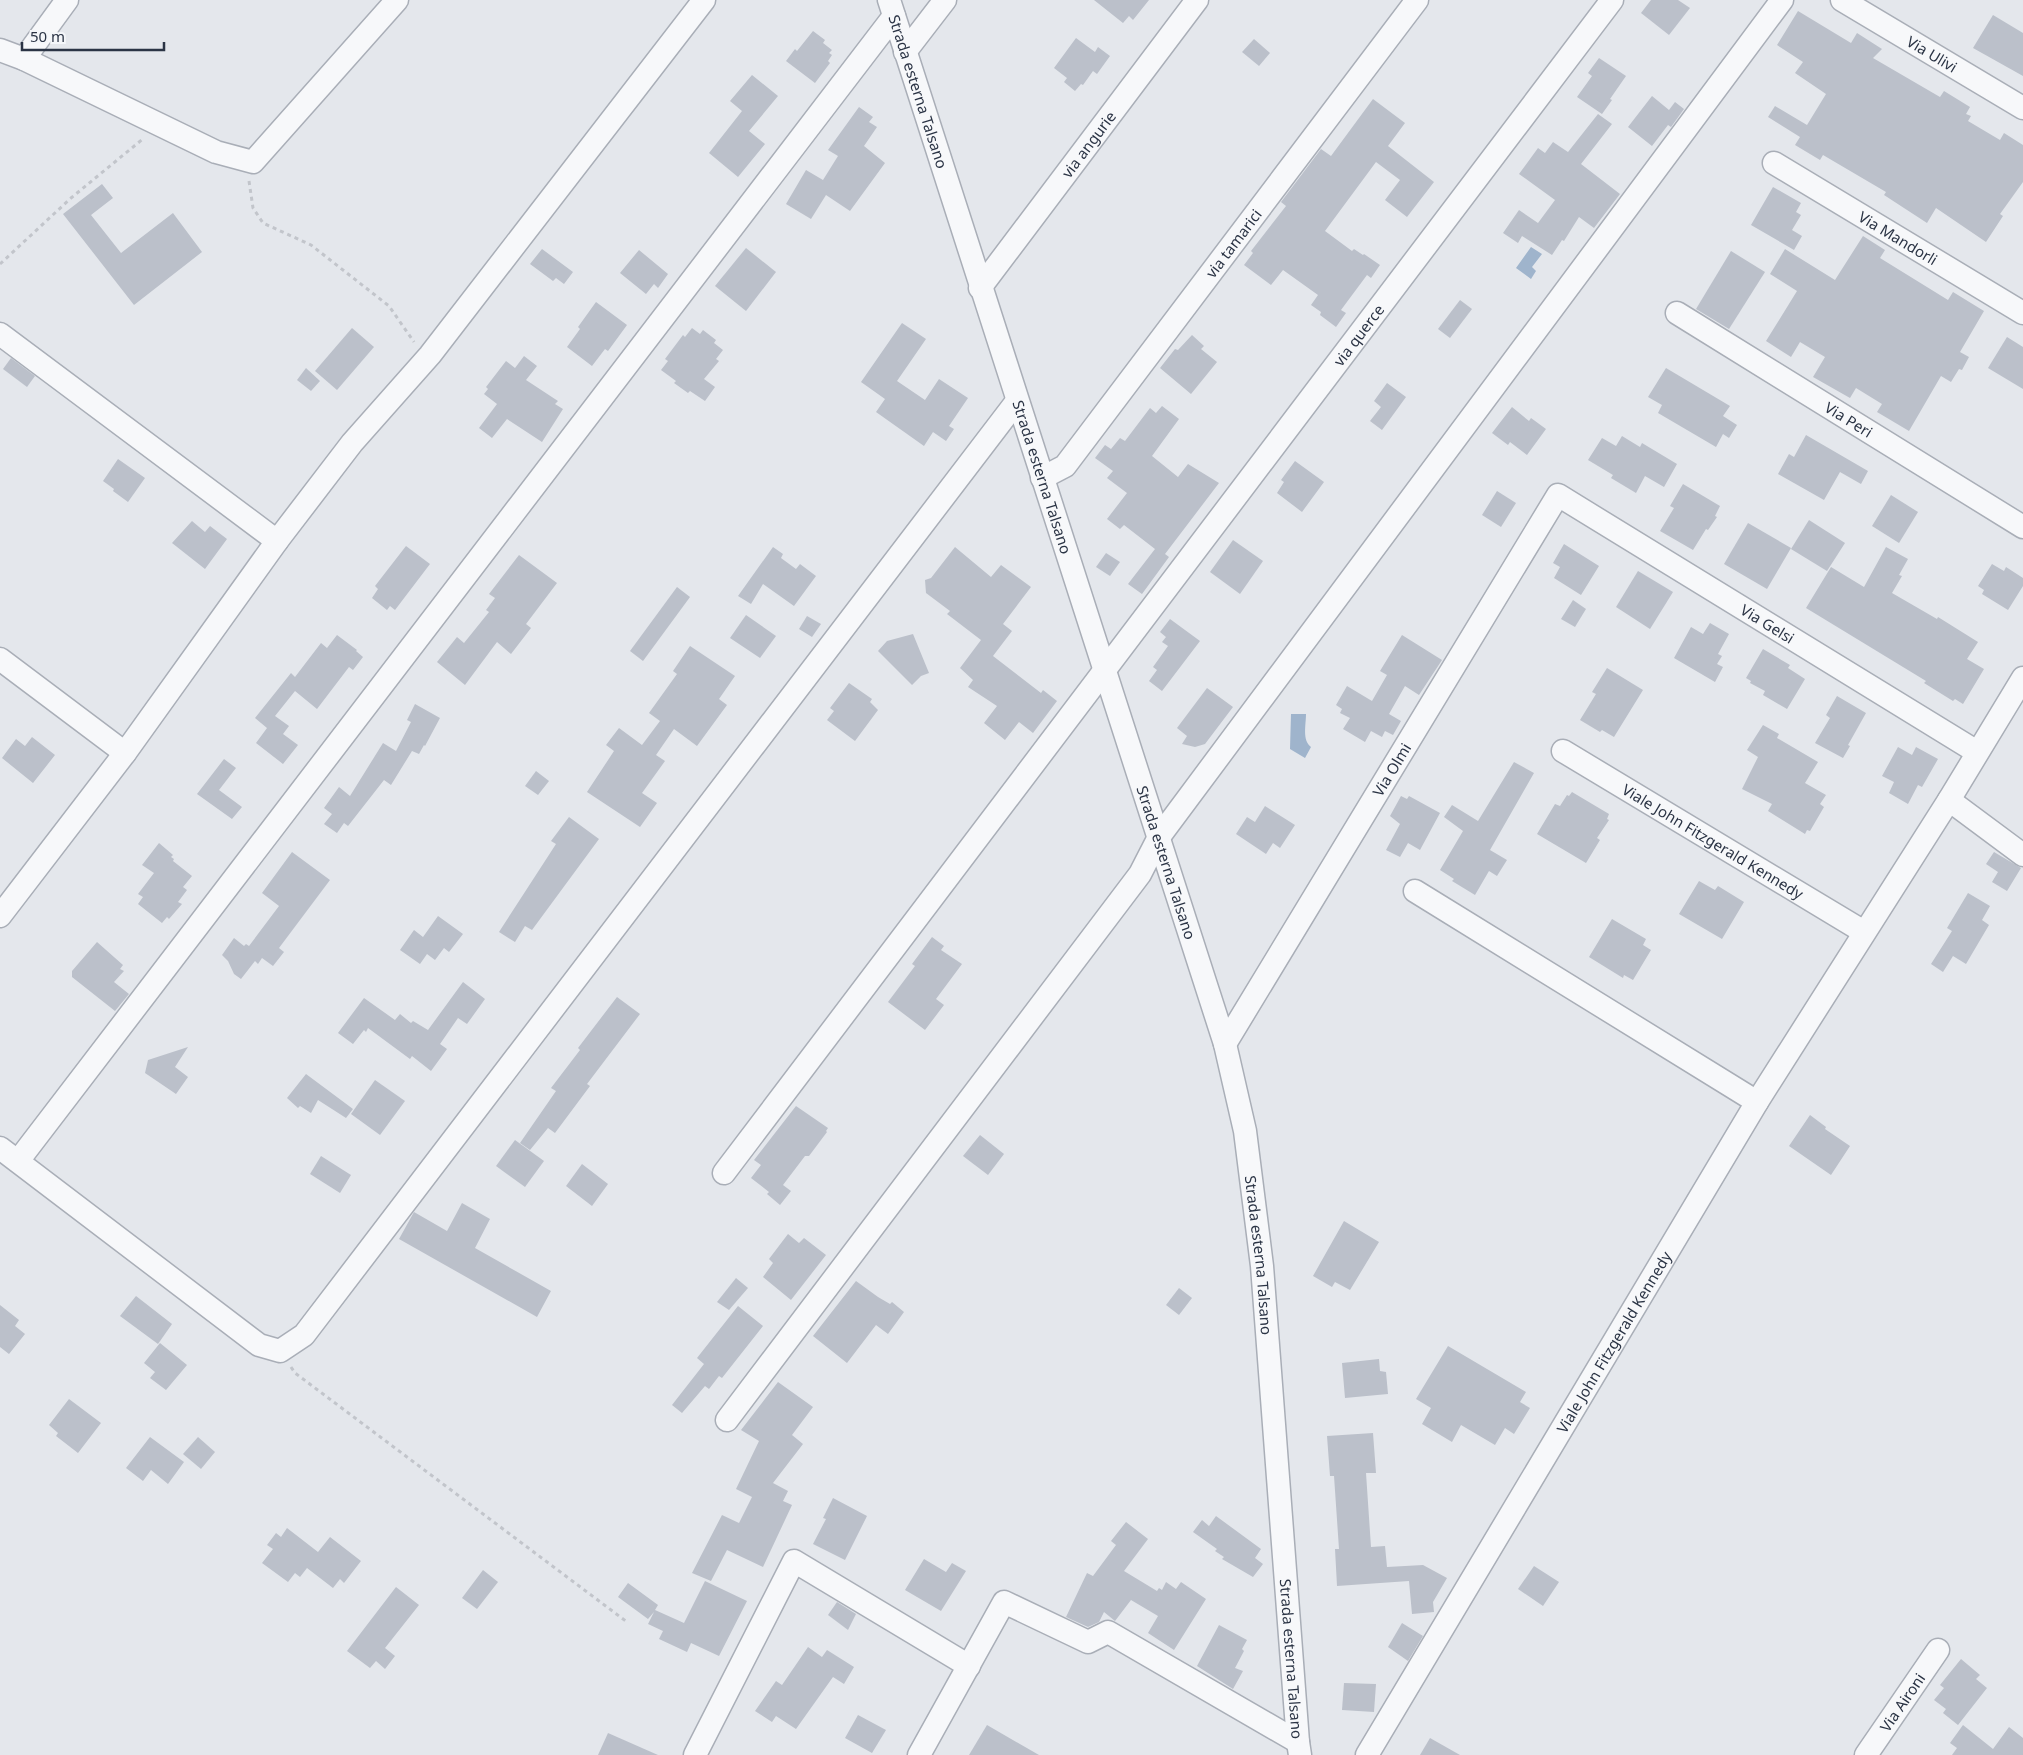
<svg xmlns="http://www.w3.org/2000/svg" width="2023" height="1755" font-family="'Noto Sans',sans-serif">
<rect width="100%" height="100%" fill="#e4e7ec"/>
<g fill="#9fb4cc">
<polygon points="1531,247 1542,254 1532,267 1536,271 1531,279 1516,268"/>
<path d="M1291 714H1306C1306 725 1302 740 1311 747L1305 758 1290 749Z"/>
</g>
<g fill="#bbc0ca">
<polygon points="1094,0 1149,0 1133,20 1129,16 1123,23"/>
<polygon points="1651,0 1678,0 1690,8 1669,35 1641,13"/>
<polygon points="1798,11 1851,43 1857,33 1882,49 1873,58 1940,97 1944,91 1970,107 1966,114 1971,116 1968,121 2000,140 2004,133 2023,145 2023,182 2000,214 2003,216 1986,242 1936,208 1927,223 1884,195 1886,192 1823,155 1820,160 1795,145 1800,137 1768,117 1775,106 1807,125 1826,94 1795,73 1803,62 1777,45"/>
<polygon points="1993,15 2023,33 2023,76 1973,48"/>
<polygon points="813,31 825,40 823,43 832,50 829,53 832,55 828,61 830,63 815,83 786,61 795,49 797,51"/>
<polygon points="1076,38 1095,52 1098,47 1110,56 1097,74 1093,71 1083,85 1081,84 1075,91 1064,82 1067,78 1054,68"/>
<polygon points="1254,39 1270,53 1259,66 1242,52"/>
<polygon points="1599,58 1626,76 1610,99 1612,100 1602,114 1577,97 1592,76 1588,73"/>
<polygon points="752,75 778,96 749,131 765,144 738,177 709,153 742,111 730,101"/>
<polygon points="1652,96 1669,110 1675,102 1684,109 1671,127 1668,125 1652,146 1628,127"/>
<polygon points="1373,99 1405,123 1388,146 1434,182 1407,217 1385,200 1400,180 1376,162 1325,231 1352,251 1354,249 1363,255 1364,254 1380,265 1371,278 1367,275 1341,310 1346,313 1336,327 1320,315 1321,312 1311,305 1318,295 1283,270 1271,285 1244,265 1253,253 1251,251 1286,206 1281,202 1321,149 1331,156"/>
<polygon points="859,107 873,117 869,122 877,127 864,146 885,163 850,211 826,195 811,219 786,204 806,170 823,180 838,156 828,150"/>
<polygon points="1598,114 1612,124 1581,164 1620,194 1594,228 1579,217 1564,241 1562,240 1552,255 1522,236 1518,243 1503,233 1519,210 1538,223 1555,200 1519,174 1538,148 1545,153 1553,142 1568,152"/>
<polygon points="102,184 113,198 91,215 121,253 173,213 202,252 134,305 63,214"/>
<polygon points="1773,187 1801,203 1796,212 1801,215 1792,230 1802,236 1794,250 1751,225"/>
<polygon points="1863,236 1885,250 1880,258 1948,300 1953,292 1984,311 1960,352 1969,357 1962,370 1959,369 1951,382 1941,376 1909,431 1877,412 1882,404 1856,388 1850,398 1813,377 1825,357 1800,342 1791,357 1766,341 1797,291 1770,274 1785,249 1835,280"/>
<polygon points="746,248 776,272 746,311 715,286"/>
<polygon points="542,249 573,272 564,284 556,278 553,281 530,264"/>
<polygon points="639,250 668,274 658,288 654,284 646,294 620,273"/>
<polygon points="1731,251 1765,272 1729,329 1696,309"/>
<polygon points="1460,300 1472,309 1450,338 1438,329"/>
<polygon points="596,302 627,325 608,351 605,349 592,366 567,347 580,329 578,327"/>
<polygon points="902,323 926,339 897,381 925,400 939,379 968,398 949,426 954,429 946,441 933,432 924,446 876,412 885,399 861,382"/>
<polygon points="352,328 374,347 337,390 315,371"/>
<polygon points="692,328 700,334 703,330 716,340 714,343 723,350 716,359 719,361 704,379 715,387 705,401 690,391 688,393 674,383 676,381 661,370 668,361 665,359 683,335 685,337"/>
<polygon points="1192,335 1204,346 1201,349 1217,362 1191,394 1160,368 1175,349 1178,350"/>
<polygon points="2007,337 2023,347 2023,389 1988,368"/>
<polygon points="524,356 537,366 526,380 558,401 555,404 563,409 542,442 507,419 492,438 479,428 497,404 484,394 488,389 486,387 506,361 515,368"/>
<polygon points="11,358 35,376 27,387 3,369"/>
<polygon points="306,368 320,381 311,391 297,380"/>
<polygon points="1666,368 1730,406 1723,416 1737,425 1729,438 1723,434 1716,447 1658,413 1662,405 1648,397"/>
<polygon points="1387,383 1406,397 1382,430 1370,421 1381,407 1374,401"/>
<polygon points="1162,406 1179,419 1152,456 1178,477 1188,464 1219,483 1165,554 1169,557 1142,594 1128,584 1155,549 1124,525 1120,529 1107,519 1127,493 1107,478 1113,471 1095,458 1105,445 1111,449 1120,438 1125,441 1150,408 1156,413"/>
<polygon points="1512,407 1529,421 1531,418 1546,429 1527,455 1510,442 1508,445 1492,433"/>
<polygon points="1806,435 1868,471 1861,484 1840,472 1824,500 1778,474 1789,454 1794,457"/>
<polygon points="1622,436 1640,447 1642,443 1677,464 1664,487 1645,476 1636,493 1611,478 1613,475 1588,460 1602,438 1616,446"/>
<polygon points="118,459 145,478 128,502 113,491 114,489 103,481"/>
<polygon points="1295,461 1324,482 1302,512 1277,493 1284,482 1281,480"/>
<polygon points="1683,484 1720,506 1715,516 1717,517 1708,530 1706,529 1693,550 1660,531 1674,508 1670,506"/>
<polygon points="1497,491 1516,503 1501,527 1482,515"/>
<polygon points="1891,495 1918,512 1899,543 1872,526"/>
<polygon points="1809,520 1845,543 1827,571 1791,549"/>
<polygon points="192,521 205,532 210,526 227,539 205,569 172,543"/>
<polygon points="1748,523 1791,548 1767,589 1724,564"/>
<polygon points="1233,540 1263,561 1240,594 1210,572"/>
<polygon points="1564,544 1599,566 1581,595 1554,578 1560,567 1553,563"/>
<polygon points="406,546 430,564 395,610 390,606 387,610 372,598 378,589 375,586"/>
<polygon points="773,547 783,554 781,558 796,569 800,564 816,576 794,606 763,584 751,604 738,596"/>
<polygon points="955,547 991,577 1001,565 1031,587 1003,624 1012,631 993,656 1041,693 1043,690 1057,701 1033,733 1019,722 1005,740 984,723 997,706 968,687 973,680 960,668 981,640 947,614 950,611 926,593 925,580 931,578"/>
<polygon points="1886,547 1908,559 1899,575 1902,576 1892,593 1937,619 1938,617 1978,642 1967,659 1984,669 1963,704 1955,699 1953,701 1924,683 1926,681 1806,608 1831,567 1864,587"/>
<polygon points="1106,553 1120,562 1110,576 1096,567"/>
<polygon points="519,555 557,583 526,624 531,628 511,654 497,642 465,685 437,662 457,637 464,643 489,612 486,610 495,598 489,594"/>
<polygon points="1992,564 2004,571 2006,567 2023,578 2023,586 2008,610 1982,594 1984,590 1978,586"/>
<polygon points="1638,571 1673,592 1650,629 1616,607"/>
<polygon points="677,587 690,597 643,661 630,651"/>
<polygon points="1573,600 1586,609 1575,627 1561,619"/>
<polygon points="746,615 776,636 760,658 730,638"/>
<polygon points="807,616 821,624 812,637 799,629"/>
<polygon points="1170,619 1200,641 1162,691 1149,681 1157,670 1153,667 1168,646 1162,642 1166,637 1160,632"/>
<polygon points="1710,623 1729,634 1718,654 1722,656 1717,664 1723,667 1715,682 1674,658 1691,627 1703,634"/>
<polygon points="913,634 929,673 921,676 912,685 878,651 887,641"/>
<polygon points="337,635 357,650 356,651 363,657 353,670 349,667 317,709 295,691 275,716 289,726 283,734 298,745 283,764 256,743 267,728 255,718 291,673 295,677 321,643 327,648"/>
<polygon points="1402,635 1442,660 1419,695 1405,686 1389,714 1401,721 1393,735 1385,731 1382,737 1371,731 1365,742 1343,729 1350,718 1340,713 1342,709 1336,705 1347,686 1372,701 1387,675 1380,671"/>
<polygon points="690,646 735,676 719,699 727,705 697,746 674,729 656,755 665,761 642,793 657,803 640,827 587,792 614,751 606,745 619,728 642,745 660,721 649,713 677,674 673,671"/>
<polygon points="1763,649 1790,665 1788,668 1805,679 1787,709 1763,695 1765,691 1750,683 1751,681 1746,678"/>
<polygon points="1607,668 1643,690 1614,737 1602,730 1600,732 1580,720 1596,694 1592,692"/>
<polygon points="849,683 872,699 870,702 878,710 855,741 827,720 834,711 830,708"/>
<polygon points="1207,688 1233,707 1205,744 1195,747 1182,744 1187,736 1177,728"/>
<polygon points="1837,696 1866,713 1848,745 1850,746 1843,758 1815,743 1830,718 1826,715"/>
<polygon points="415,704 440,718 425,746 424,745 419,754 412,751 391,785 384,780 348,826 344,823 337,833 324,824 332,814 324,808 339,787 350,796 383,743 396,751 411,722 407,720"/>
<polygon points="1763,725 1779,734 1777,738 1818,762 1805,783 1826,795 1820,804 1824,807 1810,831 1807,830 1805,834 1768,811 1772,804 1742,789 1758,757 1747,750"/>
<polygon points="32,737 55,755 33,783 2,758 16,739 25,746"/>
<polygon points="1898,747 1912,755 1916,747 1938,759 1922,787 1918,785 1908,804 1889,793 1894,782 1882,776"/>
<polygon points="224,759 236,768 219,790 242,807 232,819 197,794"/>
<polygon points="1514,762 1534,773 1490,850 1507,860 1497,876 1489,871 1475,895 1452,881 1454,879 1440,870 1463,831 1444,817 1452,805 1478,821"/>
<polygon points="536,771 549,781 538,795 525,786"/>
<polygon points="1572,792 1609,814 1607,819 1609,820 1597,838 1600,840 1586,863 1537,834 1555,804 1560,806 1567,795 1569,796"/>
<polygon points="1401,796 1407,799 1409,796 1440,813 1420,850 1408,843 1400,857 1386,850 1400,824 1390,816"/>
<polygon points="1265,806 1295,825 1280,848 1273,843 1266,854 1236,834 1247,817 1255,822"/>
<polygon points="569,817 599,839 532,930 525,926 515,942 499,932 556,844 551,841"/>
<polygon points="159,843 173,855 171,857 174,859 173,861 192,876 183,887 187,890 178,902 182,904 169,919 167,917 162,923 138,904 143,897 138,894 154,873 142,865"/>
<polygon points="292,852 330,880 279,948 284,952 273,966 262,958 258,964 255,961 241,979 234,974 228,961 222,955 234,938 244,946 246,944 249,946 279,906 262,893"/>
<polygon points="1994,852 2021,868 2007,891 1992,882 1998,872 1986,864"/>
<polygon points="1699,881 1715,890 1718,886 1744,902 1722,939 1679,914"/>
<polygon points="1968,893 1990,906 1982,920 1989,925 1966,964 1953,956 1943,972 1931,964 1952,931 1947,928"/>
<polygon points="438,916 463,934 449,952 444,948 435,960 427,954 420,964 400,950 414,930 423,937"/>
<polygon points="1612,919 1646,939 1643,945 1651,950 1633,980 1624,975 1623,978 1589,957"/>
<polygon points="932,937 944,946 941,950 962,964 936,999 944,1005 925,1030 888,1002 915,966 912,964"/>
<polygon points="97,942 123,965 120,969 124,971 114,982 129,994 115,1011 72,977 72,971"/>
<polygon points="463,982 485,999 467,1024 458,1018 440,1044 447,1049 431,1071 412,1056 410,1059 368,1028 366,1032 364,1030 353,1044 338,1033 364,998 395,1020 400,1014 411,1023 413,1021 428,1030"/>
<polygon points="617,997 640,1014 587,1084 590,1086 555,1133 548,1128 530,1150 520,1143 556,1091 551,1088 580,1050 578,1048"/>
<polygon points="188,1047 175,1067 188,1077 176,1094 145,1073 148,1060"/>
<polygon points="306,1074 353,1109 346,1118 318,1100 311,1113 300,1106 298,1108 287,1098"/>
<polygon points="375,1080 405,1101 380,1135 351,1114"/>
<polygon points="796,1106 828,1128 826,1131 827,1132 809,1156 805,1156 783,1185 791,1191 780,1205 767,1194 769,1192 751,1178 761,1165 754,1160"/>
<polygon points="1810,1115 1826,1127 1825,1129 1850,1146 1831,1175 1789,1146"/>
<polygon points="980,1135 1004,1154 988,1175 963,1156"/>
<polygon points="515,1140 544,1161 525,1187 496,1166"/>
<polygon points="321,1156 351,1175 340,1193 310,1174"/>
<polygon points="582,1164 608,1184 592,1206 566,1186"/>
<polygon points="462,1203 490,1219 475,1248 551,1291 537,1317 399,1239 414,1212 447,1231"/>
<polygon points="1344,1221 1379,1242 1350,1290 1335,1282 1332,1287 1313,1276"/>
<polygon points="788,1234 799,1243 804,1238 826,1255 791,1300 763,1277 773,1263 769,1259"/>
<polygon points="736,1278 748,1288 729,1310 717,1302"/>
<polygon points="856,1281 878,1297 890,1304 892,1302 904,1312 888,1334 876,1325 847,1363 813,1336"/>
<polygon points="1179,1288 1192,1298 1179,1315 1166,1305"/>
<polygon points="136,1296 172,1324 158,1344 120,1316"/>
<polygon points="0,1305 19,1320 15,1326 25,1334 9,1354 0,1347"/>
<polygon points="738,1306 763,1326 722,1378 719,1376 709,1389 705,1386 682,1413 672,1405 704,1364 697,1358"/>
<polygon points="160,1343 187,1365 166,1390 150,1378 155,1372 144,1363"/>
<polygon points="1448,1346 1526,1392 1520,1402 1530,1408 1514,1434 1505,1428 1495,1445 1461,1425 1452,1442 1422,1424 1431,1408 1416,1399"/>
<polygon points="1379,1359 1380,1371 1386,1372 1388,1394 1345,1398 1342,1363"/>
<polygon points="778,1382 813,1407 792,1435 803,1444 773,1483 788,1491 783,1501 792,1505 763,1567 727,1550 711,1581 692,1573 722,1515 739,1523 752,1497 736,1489 759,1441 741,1430"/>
<polygon points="69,1399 101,1423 78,1453 56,1436 58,1433 49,1425"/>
<polygon points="1373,1433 1376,1473 1366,1473 1371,1547 1385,1546 1387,1567 1423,1565 1447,1578 1433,1602 1434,1612 1412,1614 1409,1581 1337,1586 1335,1549 1339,1549 1334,1476 1330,1476 1327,1436"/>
<polygon points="150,1437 184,1462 168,1484 151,1470 143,1481 126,1468"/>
<polygon points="198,1437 215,1452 201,1469 183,1454"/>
<polygon points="833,1498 867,1516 845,1560 813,1544 826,1519 823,1518"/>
<polygon points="1216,1516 1261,1549 1255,1558 1263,1564 1253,1577 1222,1559 1224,1557 1215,1551 1217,1549 1193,1532 1202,1520 1209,1526"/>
<polygon points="1126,1522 1148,1539 1124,1571 1157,1591 1159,1588 1162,1590 1166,1582 1176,1589 1181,1582 1206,1599 1174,1650 1148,1633 1158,1616 1131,1600 1115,1621 1104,1612 1099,1622 1088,1627 1066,1617 1087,1573 1093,1576 1116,1545 1111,1541"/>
<polygon points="287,1528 318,1552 330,1537 361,1561 344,1583 340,1579 333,1588 307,1568 300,1577 295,1573 288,1582 262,1563 273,1549 267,1545 276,1533 281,1537"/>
<polygon points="924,1559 946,1572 952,1563 966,1571 941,1611 905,1590"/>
<polygon points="1534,1566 1559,1582 1543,1606 1518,1589"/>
<polygon points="483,1570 498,1582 477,1609 462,1598"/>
<polygon points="705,1581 747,1601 719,1656 691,1643 687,1652 659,1639 663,1631 648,1624 654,1612 648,1619 618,1597 628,1583 658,1605 655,1610 684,1623"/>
<polygon points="396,1587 419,1605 385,1648 395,1656 385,1669 376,1661 370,1668 347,1651"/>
<polygon points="837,1602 856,1614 848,1630 828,1615"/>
<polygon points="1402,1623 1423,1636 1408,1661 1388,1647"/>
<polygon points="1219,1625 1247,1640 1242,1649 1244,1651 1235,1668 1243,1671 1233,1689 1197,1666"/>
<polygon points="808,1647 822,1657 827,1650 854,1667 844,1684 833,1677 796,1729 776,1716 772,1722 755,1711 776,1681 782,1685"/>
<polygon points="1961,1659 1980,1675 1976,1679 1987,1688 1958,1725 1943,1713 1946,1709 1934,1700 1944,1688 1940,1685"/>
<polygon points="1344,1683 1376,1684 1374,1712 1342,1710"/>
<polygon points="858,1715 886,1730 872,1753 845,1738"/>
<polygon points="987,1725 1039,1755 969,1755"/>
<polygon points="1963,1725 1993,1749 2009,1727 2023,1738 2023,1755 1952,1755 1957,1748 1950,1743"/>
<polygon points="608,1733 658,1755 598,1755"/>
<polygon points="1430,1738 1460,1755 1420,1755"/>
</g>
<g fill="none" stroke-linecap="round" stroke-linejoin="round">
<g stroke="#a9aeb7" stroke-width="25">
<g id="minor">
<path id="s1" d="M889 0 1225 1044 1245 1131 1262 1266 1298 1742 1300 1755"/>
<path id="s2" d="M1842 0 2023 108"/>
<polyline points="0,50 24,59 216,152 253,162 397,0"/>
<polyline points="905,52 945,0"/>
<polyline points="24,59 67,0"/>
<path id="s3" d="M1774 163 2023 313"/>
<path id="s4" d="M980 288 1197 0"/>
<path id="s5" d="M1677 313 2023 527"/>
<polyline points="0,334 277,541"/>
<path id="s6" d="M1042 478 1065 466 1417 0"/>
<polyline points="0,659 125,753"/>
<path id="s7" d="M1563 751 1864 932"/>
<polyline points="1949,800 2023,855"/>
<polyline points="1415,891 1757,1102"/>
<polyline points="0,916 125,753 277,541 352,443 430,355 704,0"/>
<path id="s8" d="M1225 1044 1558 495 1977 752"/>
<polyline points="0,1148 259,1345 280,1351 304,1335 1017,401"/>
<polyline points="18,1161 894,16"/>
<path id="s9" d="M724 1173 1612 0"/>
<polyline points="727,1420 1140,874 1159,837 1782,0"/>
<polyline points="695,1755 794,1561 969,1666"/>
<polyline points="919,1755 1004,1602 1088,1642 1108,1632 1298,1742"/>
<path id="s10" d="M1367 1755 1757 1102 1949 800 2023 678"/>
<path id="s11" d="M1866 1755 1938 1650"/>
</g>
</g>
<g stroke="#c2c5cb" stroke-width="3" stroke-dasharray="4 4" stroke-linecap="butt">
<polyline points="249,181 253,208 263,223 311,245 389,306 414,342"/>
<polyline points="0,264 71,198 144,138"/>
<polyline points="291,1367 295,1373 627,1622"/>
</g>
<use href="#minor" stroke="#f7f8fa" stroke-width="22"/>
</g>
<g text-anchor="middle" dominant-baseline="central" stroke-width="5" stroke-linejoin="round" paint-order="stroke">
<g font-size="15" fill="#2b3445" stroke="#f4f6f9">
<text stroke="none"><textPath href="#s2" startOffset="105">Via Ulivi</textPath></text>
<text stroke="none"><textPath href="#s1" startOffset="96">Strada esterna Talsano</textPath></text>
<text stroke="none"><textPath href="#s4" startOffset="180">via angurie</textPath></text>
<text stroke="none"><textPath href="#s3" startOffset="145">Via Mandorli</textPath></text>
<text stroke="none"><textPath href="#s6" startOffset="305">via tamarici</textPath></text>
<text stroke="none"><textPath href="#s9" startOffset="1051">via querce</textPath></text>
<text stroke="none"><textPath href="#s5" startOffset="202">Via Peri</textPath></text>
<text stroke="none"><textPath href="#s1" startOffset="501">Strada esterna Talsano</textPath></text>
<text stroke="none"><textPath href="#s8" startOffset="888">Via Gelsi</textPath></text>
<text stroke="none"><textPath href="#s8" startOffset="321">Via Olmi</textPath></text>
<text stroke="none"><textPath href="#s7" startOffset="175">Viale John Fitzgerald Kennedy</textPath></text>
<text stroke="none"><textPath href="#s1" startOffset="906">Strada esterna Talsano</textPath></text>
<text stroke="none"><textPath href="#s1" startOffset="1311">Strada esterna Talsano</textPath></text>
<text stroke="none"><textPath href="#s10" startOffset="481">Viale John Fitzgerald Kennedy</textPath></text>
<text stroke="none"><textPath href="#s1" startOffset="1716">Strada esterna Talsano</textPath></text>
<text stroke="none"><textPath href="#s11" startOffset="64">Via Aironi</textPath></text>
</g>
</g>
<path d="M22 42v8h142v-8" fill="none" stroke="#2b3445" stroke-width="2.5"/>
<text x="30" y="42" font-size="15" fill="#2b3445" stroke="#f4f6f9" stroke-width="4" paint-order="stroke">50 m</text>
</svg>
